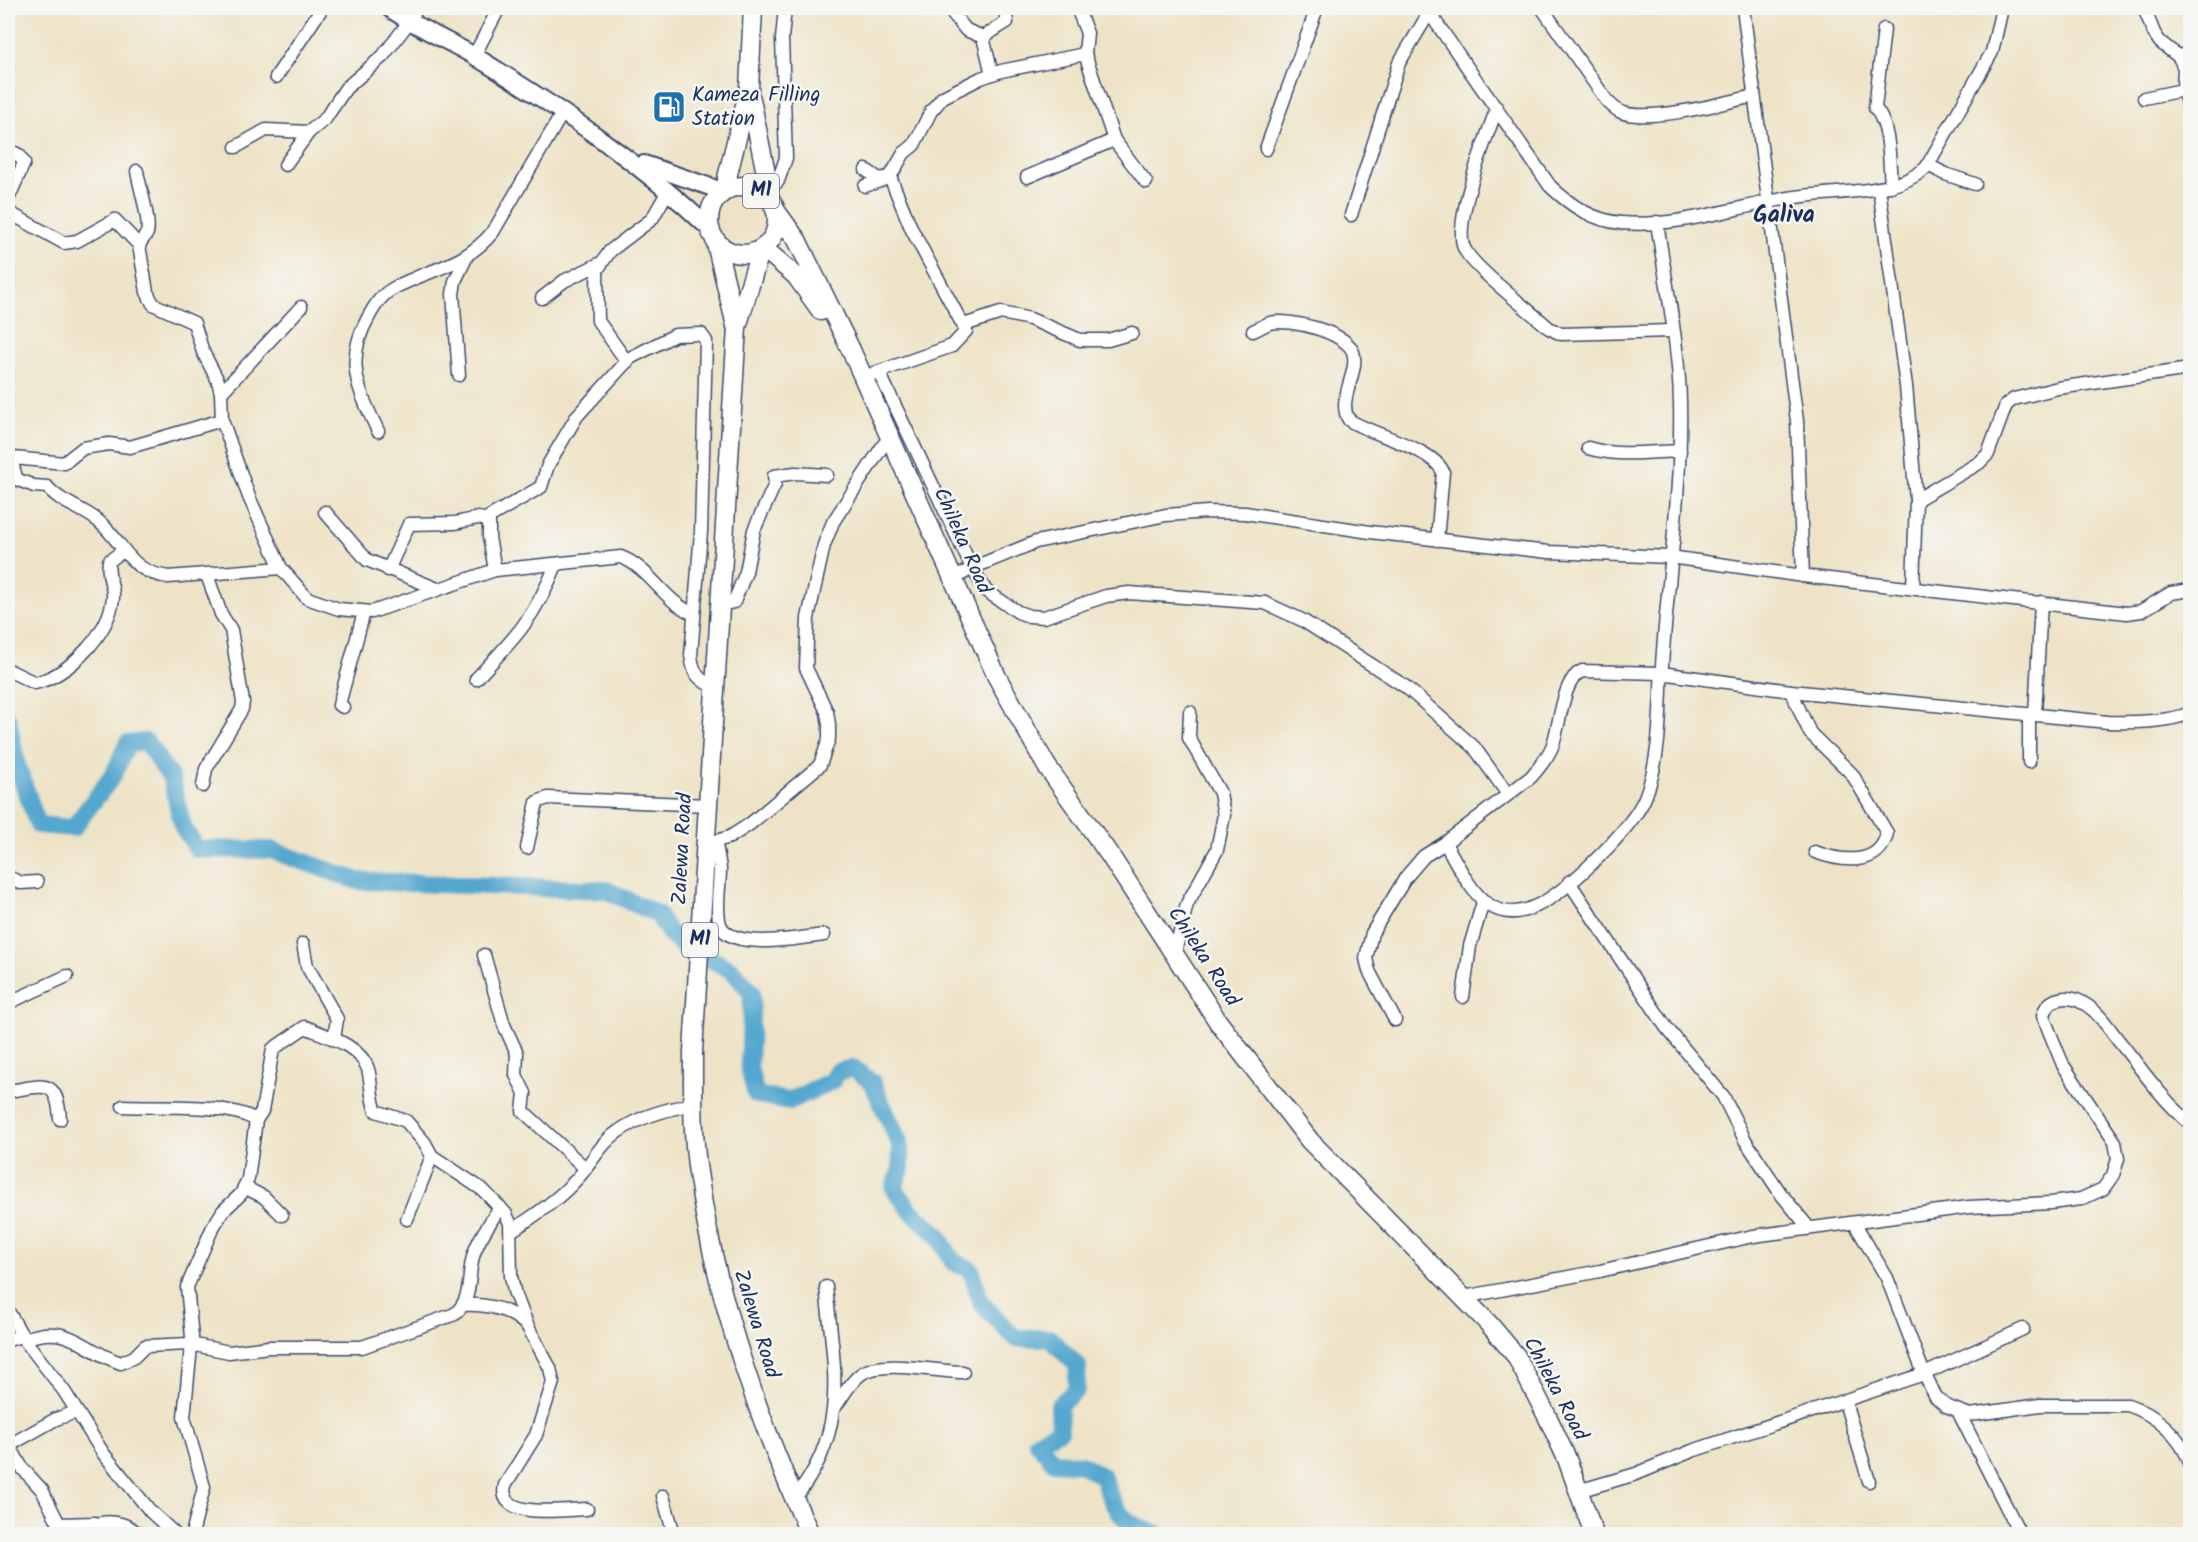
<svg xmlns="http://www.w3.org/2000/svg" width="2198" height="1542" font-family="Kalam,sans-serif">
<rect width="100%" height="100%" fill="#f6f6f2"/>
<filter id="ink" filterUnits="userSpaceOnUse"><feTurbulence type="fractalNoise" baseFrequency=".0167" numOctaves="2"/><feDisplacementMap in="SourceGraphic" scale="12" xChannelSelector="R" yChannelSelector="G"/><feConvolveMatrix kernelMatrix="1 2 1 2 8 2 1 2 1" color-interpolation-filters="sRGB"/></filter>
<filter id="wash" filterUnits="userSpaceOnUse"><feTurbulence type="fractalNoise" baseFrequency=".008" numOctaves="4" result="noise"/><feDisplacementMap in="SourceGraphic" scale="24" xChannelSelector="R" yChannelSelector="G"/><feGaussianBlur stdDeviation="1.35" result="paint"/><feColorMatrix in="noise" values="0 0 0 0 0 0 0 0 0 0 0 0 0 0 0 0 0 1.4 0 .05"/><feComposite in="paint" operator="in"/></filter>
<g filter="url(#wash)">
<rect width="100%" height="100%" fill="#eee3c6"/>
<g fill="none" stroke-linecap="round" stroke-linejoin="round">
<g stroke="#54a7cf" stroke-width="18">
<polyline points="8,719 17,765 38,825 73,828 114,774 127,744 146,742 171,778 183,827 197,849 271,850 358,881 606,890 657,914 670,934 692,954"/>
<path d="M707 957 733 971 752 993 749 1068 756 1095 789 1101 832 1081 836 1072 853 1068 872 1082 900 1144 901 1169 894 1188 911 1211 937 1234 953 1262 971 1270 981 1303 1015 1338H1049L1078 1366 1076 1390 1059 1405 1060 1430 1037 1442 1054 1462 1081 1464 1103 1477C1114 1511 1121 1523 1157 1534"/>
</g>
</g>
</g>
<g filter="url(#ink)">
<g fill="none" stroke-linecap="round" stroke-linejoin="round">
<g stroke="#3b4a6e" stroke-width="15">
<g id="minor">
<polyline points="1077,8 1087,33 1085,54 1114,140 1146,182"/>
<path d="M1426 8 1550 186C1571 206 1592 220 1621 223 1677 228 1735 207 1789 198 1822 192 1857 194 1889 186 1902 183 1915 177 1926 168L1992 52 2002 8"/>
<path d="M1542 8 1607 101C1611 105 1616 110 1621 112 1648 123 1724 103 1754 96"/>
<polyline points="1743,8 1797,421 1803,576"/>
<polyline points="950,10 966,30 983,37"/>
<path d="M1884 29 1875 108C1891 127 1889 161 1891 186"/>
<polyline points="474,56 499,8"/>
<polyline points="2179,57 2190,51"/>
<polyline points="992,74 983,37 1007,22 1005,10"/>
<polyline points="276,77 322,8"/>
<polyline points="2183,90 2190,112"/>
<polyline points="2144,98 2183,90 2184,68 2179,57 2160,42 2154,33 2144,8"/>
<path d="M1497 108C1487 135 1451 226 1465 250 1476 270 1529 310 1549 328L1561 334 1672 331"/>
<polyline points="236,147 266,130 309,132"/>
<polyline points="1266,149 1317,8"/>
<polyline points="285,165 309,132 325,119 346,88 383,56 409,22 417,8"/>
<polyline points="1928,165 1945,174 1975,184"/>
<polyline points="866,170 879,179 890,177"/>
<path d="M137 171C139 185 151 222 147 233 145 237 141 241 139 245"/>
<polyline points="1027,177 1114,140"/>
<polyline points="865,186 885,179"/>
<polyline points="1879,188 1906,386 1916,500 1913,588"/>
<polyline points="769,189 778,181 786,158 782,39 785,8"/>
<polyline points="8,199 24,163 19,155 11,151"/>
<path d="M8 212 64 243 77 241 115 220 139 245 147 292 153 304 194 323 203 352 218 381 221 393 222 420 249 497 281 568 307 598 339 609 372 612 495 570 621 557C650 568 664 602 694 614"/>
<polyline points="1351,215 1399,63 1429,13"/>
<polyline points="542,298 564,281 599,264"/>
<polyline points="964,325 1001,313 1030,319 1080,340 1108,340 1132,333"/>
<path d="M1253 331C1258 329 1264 325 1270 323 1289 318 1346 332 1353 352 1360 372 1336 400 1349 420 1372 435 1433 448 1443 472L1437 540"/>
<polyline points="627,362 598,321 597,270 610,251 652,219 668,191"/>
<polyline points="879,372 972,568 986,591 1018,612 1029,616 1044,617 1106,596 1129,593 1265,603 1302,620 1406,687 1474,747 1507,793"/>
<polyline points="872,374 952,346 966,331 912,230 890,177 904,153 914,145 931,111 943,97 981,78 1001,71 1085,54"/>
<polyline points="459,375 453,294 455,281 466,258"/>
<polyline points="221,393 301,307"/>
<path d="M378 431C358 389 344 361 368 318 375 305 381 295 394 288 433 267 462 268 493 232L563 112"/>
<path d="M1588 448C1618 457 1649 452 1680 451"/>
<path d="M8 476 34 486 47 487C64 505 79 506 97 520 126 543 126 571 168 577L281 568"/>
<polyline points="16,477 12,463 14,458 64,463 83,448 109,444 130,447 222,420"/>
<polyline points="1916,500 1979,463 1988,454 2006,405 2014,399 2058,388 2190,369"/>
<polyline points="325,512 367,560 435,588"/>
<polyline points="388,570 409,524 455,523 478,518 488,520"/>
<path d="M495 570 489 537V517L541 487 548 465 577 416 630 358 675 335 701 334 706 341 701 532 691 655C693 674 698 679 715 688"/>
<polyline points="954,579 972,568 1036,542 1166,515 1208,512 1245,513 1370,532 1549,552 1670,557 1803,576 2127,613 2141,611 2171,593 2190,590"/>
<polyline points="720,605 734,602 746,572 754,530 775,484 774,476 795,473 827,475"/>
<path d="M8 670 35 683C69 675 109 634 113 598 114 586 106 574 109 561L123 551"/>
<path d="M476 679C515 638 534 619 556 565"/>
<path d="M1791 691 1810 733 1852 774 1887 833C1880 868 1839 861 1815 852"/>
<polyline points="343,707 339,705 341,697 364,612"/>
<polyline points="2035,715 2041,602"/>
<polyline points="2029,762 2029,714"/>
<polyline points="203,786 206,769 242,709 243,702 231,630 221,614 207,575"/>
<path d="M715 841C717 850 719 860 720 869 720 886 716 902 719 920 723 953 800 938 824 935"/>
<path d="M1445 843C1469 884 1488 934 1544 902 1573 885 1635 826 1646 795 1663 750 1659 699 1663 651 1669 569 1682 485 1680 402 1679 344 1665 280 1657 222"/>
<polyline points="706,844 730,837 750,824 820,765 829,739 829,725 827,712 806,668 808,618 824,545 833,522 884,444"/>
<polyline points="527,848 537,802 548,798 708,805"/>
<polyline points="8,877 21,883 37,882"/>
<polyline points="1569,882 1666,1027 1723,1096 1745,1140 1781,1194 1809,1228"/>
<polyline points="303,944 307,966 337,1019 334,1039"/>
<polyline points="1175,952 1187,904 1217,850 1224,815 1220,793 1189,738 1190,712"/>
<polyline points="484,955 504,1025 517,1053 516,1075 525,1093 523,1111 585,1168"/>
<polyline points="1463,997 1470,946 1483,902"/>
<polyline points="8,1003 67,976"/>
<path d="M1395 1020 1369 971 1366 958 1372 933 1406 877 1424 856 1445 843 1531 777C1539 768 1547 758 1552 747 1560 727 1562 679 1582 671L1661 673 1791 691 2108 722C2131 723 2170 722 2190 713"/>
<path d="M8 1091C41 1087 57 1075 60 1119"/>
<path d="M123 1106C160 1108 226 1102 256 1120"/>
<polyline points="244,1187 264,1197 282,1215"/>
<polyline points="407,1219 432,1156"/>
<path d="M1855 1224 1887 1278 1924 1374 1936 1397 1946 1406 1970 1415 2040 1405H2128C2155 1414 2181 1436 2190 1463"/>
<path d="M511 1231C533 1217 555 1202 573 1183 590 1167 599 1144 619 1131 640 1116 668 1109 693 1104"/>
<path d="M1464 1297 1600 1271 1753 1236 1969 1207 2051 1203 2081 1199 2103 1189 2113 1175 2118 1159 2115 1142 2063 1065 2043 1016C2047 997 2068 994 2083 1003 2098 1011 2108 1027 2118 1040 2141 1068 2162 1100 2190 1123"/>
<path d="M464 1305C487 1304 508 1308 525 1324"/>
<polyline points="8,1311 24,1339 64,1391 103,1453 151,1512 175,1534"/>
<path d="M8 1340 21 1336 24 1339C71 1322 81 1350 121 1363L134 1357 145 1346 190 1344 229 1352 269 1347H362L455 1314C473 1297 467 1279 473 1257 477 1240 491 1222 500 1207"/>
<polyline points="1845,1402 1869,1481"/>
<path d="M835 1407C843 1396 850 1382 861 1374 882 1359 937 1372 963 1372"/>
<polyline points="1959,1413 2020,1534"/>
<polyline points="9,1445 22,1468 42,1490 59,1524 95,1523"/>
<polyline points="8,1446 56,1419 76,1412"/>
<polyline points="1578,1491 1636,1474 1692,1451 1924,1374 2023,1329"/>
<polyline points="663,1496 674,1534"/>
<path d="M794 1499C850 1431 834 1368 826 1287"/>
<path d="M82 1534C97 1518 123 1519 138 1534"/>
<path d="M192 1534 204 1487 184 1417 192 1337 187 1287 212 1229 223 1211 241 1194 248 1179 256 1120 262 1111 273 1049 305 1027C326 1036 360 1045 368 1069 372 1083 370 1097 376 1111L406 1121 425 1143 432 1156 483 1190 506 1214 510 1223 511 1276 514 1291 528 1327 550 1368 553 1382 536 1435 505 1485C496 1521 566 1509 587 1509"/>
</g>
</g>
<g stroke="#3b4a6e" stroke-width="20">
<g id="major">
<path d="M389 8C416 27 447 40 476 57 559 108 640 162 711 230"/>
<polyline points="644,164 725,192"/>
</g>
</g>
<g stroke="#3b4a6e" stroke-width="21">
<g id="highway">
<polyline points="751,99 769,189 768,196"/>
<circle cx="743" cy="220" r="34"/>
<polyline points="727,190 727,178 749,89 753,8"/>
<polyline points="776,211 797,240 851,350 997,677 1046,765 1111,857 1219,1023 1310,1141 1489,1324 1516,1356 1548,1418 1567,1459 1594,1534"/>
<polyline points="715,239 736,326"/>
<polyline points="763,248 796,276 821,311"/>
<path d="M761 249 737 327 693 1052C693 1094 692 1137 699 1179 717 1303 759 1421 810 1534"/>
</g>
</g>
<use href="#minor" stroke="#fff" stroke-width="12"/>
<use href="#major" stroke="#fff" stroke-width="16"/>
<use href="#highway" stroke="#fff" stroke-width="18"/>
</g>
</g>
<defs>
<g id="fuel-square" transform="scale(1.725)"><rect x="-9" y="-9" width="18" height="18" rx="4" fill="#1f6fb2" stroke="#f6f6f2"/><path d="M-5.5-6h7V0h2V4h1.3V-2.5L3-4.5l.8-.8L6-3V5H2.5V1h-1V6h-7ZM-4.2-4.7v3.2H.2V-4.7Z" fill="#fff"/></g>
</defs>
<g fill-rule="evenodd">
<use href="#fuel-square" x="669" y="107"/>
</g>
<g text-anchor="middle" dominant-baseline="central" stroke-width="5" stroke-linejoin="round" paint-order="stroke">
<g fill="#f6f6f2" stroke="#5d6b8a" stroke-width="1.5">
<rect x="743" y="174" width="36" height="34" rx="4.5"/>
<rect x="682" y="923" width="36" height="34" rx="4.5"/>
</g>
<g font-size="20" font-weight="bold" fill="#1b2f5e">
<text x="761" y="191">M1</text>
<text x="700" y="940">M1</text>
</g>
<g font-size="21" fill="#1b2f5e" stroke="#f6f6f2" text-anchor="start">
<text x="692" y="95">Kameza Filling<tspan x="692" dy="24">Station</tspan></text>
</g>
<g font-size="21" fill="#1b2f5e" stroke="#f6f6f2">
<text transform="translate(962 541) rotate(66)">Chileka Road</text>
<text transform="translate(683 849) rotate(-87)">Zalewa Road</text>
<text transform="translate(1203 957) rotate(57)">Chileka Road</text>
<text transform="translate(756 1324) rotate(73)">Zalewa Road</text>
<text transform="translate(1555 1389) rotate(62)">Chileka Road</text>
</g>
<g font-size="24" font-weight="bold" fill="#1b2f5e" stroke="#f6f6f2">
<text x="1784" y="215">Galiva</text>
</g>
</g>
<rect width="2198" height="1542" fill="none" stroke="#f6f6f2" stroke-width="30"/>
</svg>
